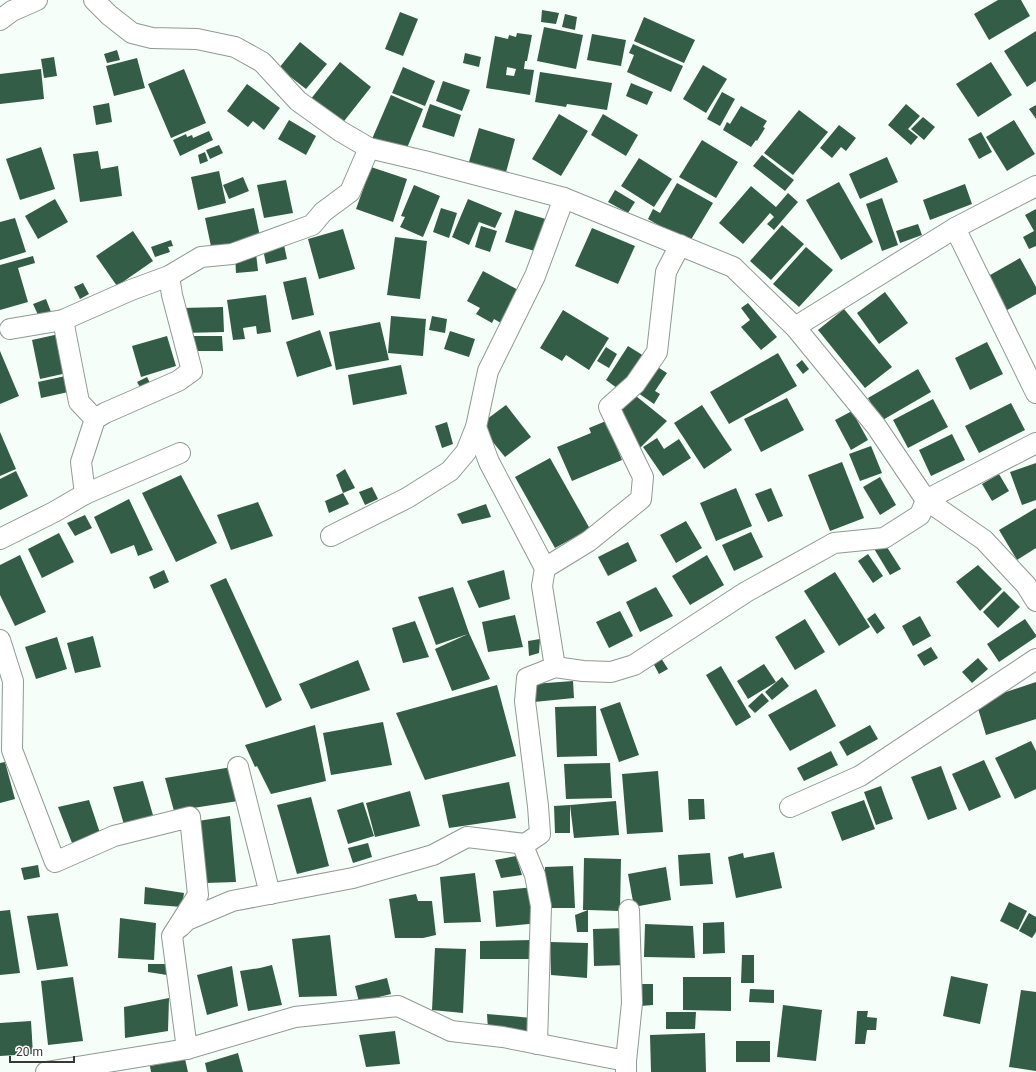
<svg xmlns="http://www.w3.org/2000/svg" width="1036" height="1072" font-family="Roboto,sans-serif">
<rect width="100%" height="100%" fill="#f5fef9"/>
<g fill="#335d46" fill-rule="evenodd">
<polygon points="998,0 1021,0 1030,16 989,40 974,14"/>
<polygon points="542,10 559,13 556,24 541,22"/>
<polygon points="400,12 418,19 403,56 385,49"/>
<polygon points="565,14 577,17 575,30 562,27"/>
<polygon points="644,17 695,40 684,63 634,41"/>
<polygon points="544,27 583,35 576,69 537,61"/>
<polygon points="1036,31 1036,81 1027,87 1004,51"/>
<path d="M517 33 532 35 527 61H525L524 69 534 70 530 95 486 88 495 36 508 39 509 35 516 37ZM507 67 516 69 514 76 506 75Z"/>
<polygon points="592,34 626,40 621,66 587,60"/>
<polygon points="300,42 327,64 306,89 279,68"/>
<polygon points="633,44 683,66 671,92 627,72 634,55 629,53"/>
<polygon points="117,50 120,60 107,63 104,54"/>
<polygon points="465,53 481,57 479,67 463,63"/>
<polygon points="54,57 57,76 44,78 41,59"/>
<polygon points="137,58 145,88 114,96 106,66"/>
<polygon points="340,62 371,87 341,125 310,100"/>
<polygon points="991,62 1012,95 978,117 956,84"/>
<polygon points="703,65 727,79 706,113 683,99"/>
<polygon points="403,67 435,81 425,106 392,93"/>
<polygon points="41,69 44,99 0,104 0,74"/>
<polygon points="184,69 206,123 171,138 148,84"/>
<polygon points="540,72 612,83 607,110 567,104 566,107 535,102"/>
<polygon points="443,81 470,90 462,111 436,101"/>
<polygon points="631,83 653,92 647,105 626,96"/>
<polygon points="247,84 280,108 264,130 253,121 248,127 227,111"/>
<polygon points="722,92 735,99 720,126 707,119"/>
<polygon points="391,95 423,109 405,153 372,139"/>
<polygon points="109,103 112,122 96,125 93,106"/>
<polygon points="430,104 461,115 454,137 422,127"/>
<polygon points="906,104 920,116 908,129 918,137 911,145 888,125"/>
<polygon points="1036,105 1036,119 1029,109"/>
<polygon points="741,106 767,121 763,127 765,128 757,141 756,140 751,147 723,130 727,122 730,124"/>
<polygon points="799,110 828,132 793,175 764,153"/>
<polygon points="559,114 588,131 561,176 532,159"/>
<polygon points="603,114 638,135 626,156 591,135"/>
<polygon points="923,117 935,127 924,140 911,129"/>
<polygon points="289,120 316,136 306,155 278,139"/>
<polygon points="1014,120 1035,154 1007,171 986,137"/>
<polygon points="839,125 856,138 846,151 841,147 832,158 820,148"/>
<polygon points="479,128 515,139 505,176 468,165"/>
<polygon points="209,131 213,140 180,156 173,140 186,134 187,137 192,135 193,138"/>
<polygon points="981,132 992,152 979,159 968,139"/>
<polygon points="702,140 738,162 716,198 679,177"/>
<polygon points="219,145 223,153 210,159 206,150"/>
<polygon points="41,147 55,189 20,200 6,159"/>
<polygon points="98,151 101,169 118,166 122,196 80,202 73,154"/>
<polygon points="205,152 208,161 200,164 198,155"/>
<polygon points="762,155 794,180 785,191 753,166"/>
<polygon points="887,157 898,182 860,199 849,174"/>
<polygon points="639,158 672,179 654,207 621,186"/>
<polygon points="371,167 407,179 393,222 356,209"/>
<polygon points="219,171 226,203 198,210 191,177"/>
<polygon points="243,177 249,191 229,199 223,185"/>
<polygon points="286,180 293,213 264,218 257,185"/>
<polygon points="839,182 873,242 841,260 806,200"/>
<polygon points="677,183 713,203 689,243 648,219 653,209 660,213"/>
<polygon points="965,184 972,204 930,220 923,200"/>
<polygon points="414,185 440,196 423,237 400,227 405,217 401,216"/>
<polygon points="751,186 776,207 788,193 798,202 774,230 767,224 774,217 770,213 743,244 719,223"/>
<polygon points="615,190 635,202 628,213 608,202"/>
<polygon points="882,198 898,245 882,251 866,204"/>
<polygon points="55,199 68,222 38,239 25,216"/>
<polygon points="468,199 502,213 495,228 479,222 469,245 452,237"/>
<polygon points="254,208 261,241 212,251 205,218"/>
<polygon points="441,208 457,213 449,238 433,232"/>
<polygon points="1036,209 1036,246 1029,249 1023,237 1034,231 1025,215"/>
<polygon points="515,210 549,220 538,252 505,242"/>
<polygon points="15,218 26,252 0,260 0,222"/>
<polygon points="918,224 922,235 900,243 896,231"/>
<polygon points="782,225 804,244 771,280 750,261"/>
<polygon points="481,226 497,231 490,252 475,247"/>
<polygon points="592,228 635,246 618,284 575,266"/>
<polygon points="343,229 355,269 319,279 308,239"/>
<polygon points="133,231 153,261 117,286 96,256"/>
<polygon points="395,237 427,241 420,299 387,295"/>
<polygon points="171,240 173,246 168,247 170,252 155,257 151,247"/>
<polygon points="284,245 287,259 266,264 263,249"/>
<polygon points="806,247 833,270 799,307 773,284"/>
<polygon points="256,253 258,271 236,273 235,255"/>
<polygon points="33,256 35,263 18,268 28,302 0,310 0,265"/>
<polygon points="1020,258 1036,287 1036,294 1002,313 983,279"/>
<polygon points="483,271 524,293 506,326 494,319 492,323 476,314 480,308 467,301"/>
<polygon points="306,277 314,315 292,320 283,282"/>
<polygon points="83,283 89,294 80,299 74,287"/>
<polygon points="885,292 908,323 879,344 857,313"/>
<polygon points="266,295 271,332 257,334 256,326 243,328 245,339 233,340 227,300"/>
<polygon points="46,299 51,312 39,317 33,304"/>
<polygon points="748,303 777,337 761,350 741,327 750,320 741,308"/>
<polygon points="223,307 224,332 183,333 182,308"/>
<polygon points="844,309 892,367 865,388 818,330"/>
<polygon points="563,310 609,338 589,370 566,355 562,361 540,348"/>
<polygon points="391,316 426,319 423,356 388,353"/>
<polygon points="432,316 447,319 445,333 429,330"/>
<polygon points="380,322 389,360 336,370 329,332"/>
<polygon points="320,330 332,366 297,377 286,342"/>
<polygon points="450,331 475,339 469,357 444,349"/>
<polygon points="59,334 67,373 40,379 32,340"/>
<polygon points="167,336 176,366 141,377 132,346"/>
<polygon points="186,336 222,336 223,351 187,351"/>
<polygon points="987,342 1003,374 970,390 955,358"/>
<polygon points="628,346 644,356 621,391 606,380"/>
<polygon points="606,347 617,354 609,368 597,361"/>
<polygon points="0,351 19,396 0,404"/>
<polygon points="778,353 797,386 729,424 710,392"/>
<polygon points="802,360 809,369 803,374 796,365"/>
<polygon points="401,365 407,394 353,405 348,375"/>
<polygon points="656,366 667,373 655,391 660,394 654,404 638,393"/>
<polygon points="918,369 931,392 881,421 868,398"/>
<polygon points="70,375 73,391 41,398 38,382"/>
<polygon points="147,377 153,389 144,394 137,382"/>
<polygon points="631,392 667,421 640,448 615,407"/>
<polygon points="787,398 804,430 761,452 744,419"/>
<polygon points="933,399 948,427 908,448 893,420"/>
<polygon points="1011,403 1025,430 979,453 965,426"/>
<polygon points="506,405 531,437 505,457 479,425"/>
<polygon points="702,405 732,450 704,469 674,423"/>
<polygon points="852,411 868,440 851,450 835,420"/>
<polygon points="606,421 622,460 572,481 557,447 591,433 589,428"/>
<polygon points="447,422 453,444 442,448 435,426"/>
<polygon points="0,432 16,469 0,476"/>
<polygon points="952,434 965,460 931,476 919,450"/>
<polygon points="657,438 664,449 679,439 691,458 663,476 643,447"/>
<polygon points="871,446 882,473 860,481 849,454"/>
<polygon points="550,458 590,529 555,548 515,477"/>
<polygon points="842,462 864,518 830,531 808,475"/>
<polygon points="1036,463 1036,500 1022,505 1010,472"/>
<polygon points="345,469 355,488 343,493 336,475"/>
<polygon points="16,471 28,496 0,510 0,479"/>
<polygon points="999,474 1009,491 992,501 982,484"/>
<polygon points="181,475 217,543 176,562 142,493"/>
<polygon points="880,477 896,505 880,515 863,487"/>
<polygon points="372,487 378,499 365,505 359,492"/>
<polygon points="736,488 752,526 716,541 700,503"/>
<polygon points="771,488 783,516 768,522 755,494"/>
<polygon points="343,493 349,504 329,513 325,501"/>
<polygon points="129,499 153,550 138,556 134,545 111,554 94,517"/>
<polygon points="258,502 273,536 231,550 217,515"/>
<polygon points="486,504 491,517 462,524 457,514"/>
<polygon points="1036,508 1036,548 1017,560 999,530"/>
<polygon points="85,515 92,528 75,536 67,523"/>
<polygon points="686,521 702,548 676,563 660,535"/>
<polygon points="751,532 763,557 734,571 722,545"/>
<polygon points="59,533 74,562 42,578 28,549"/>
<polygon points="883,541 901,569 890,575 873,547"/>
<polygon points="628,542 637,561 608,576 598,557"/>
<polygon points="868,554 883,576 873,583 858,561"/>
<polygon points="20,555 46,612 15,626 0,595 0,565"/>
<polygon points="707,555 724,585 690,605 672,576"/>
<polygon points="978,565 1002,589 980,611 956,582"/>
<polygon points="164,570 169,582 154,589 149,577"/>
<polygon points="504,570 510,599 479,608 467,581"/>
<polygon points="835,572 870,627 839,646 804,591"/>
<polygon points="226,578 282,700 266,708 210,585"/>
<polygon points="453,587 469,633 490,679 452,691 435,649 468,634 436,645 418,597"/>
<polygon points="656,587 673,616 640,632 626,602"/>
<polygon points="1004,591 1020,607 998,628 983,612"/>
<polygon points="620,611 633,636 609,648 596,622"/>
<polygon points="875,613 885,628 877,634 867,619"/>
<polygon points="515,615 523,647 488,652 482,622"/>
<polygon points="920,616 931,636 913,646 902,626"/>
<polygon points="805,619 825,652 795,670 775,637"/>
<polygon points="1025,619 1036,635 1036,637 999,662 987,644"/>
<polygon points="415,621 429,657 403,663 392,628"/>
<polygon points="93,636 101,667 75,673 67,643"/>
<polygon points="57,637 67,669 36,679 25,647"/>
<polygon points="540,639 539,653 529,656 528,641"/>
<polygon points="931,647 938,658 924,666 917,655"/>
<polygon points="661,658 668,669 659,674 653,663"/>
<polygon points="978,658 988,669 972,683 962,672"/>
<polygon points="358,660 370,690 311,709 299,684"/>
<polygon points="764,664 776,682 748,699 737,681"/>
<polygon points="721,666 751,717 736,726 706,675"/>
<polygon points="782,677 789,686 772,700 765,692"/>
<polygon points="573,681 574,698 534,702 533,684"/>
<polygon points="1036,682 1036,719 986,735 976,702"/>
<polygon points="497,685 516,756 425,780 396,713"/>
<polygon points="816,689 836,726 790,751 768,715"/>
<polygon points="762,693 769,701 755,713 748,706"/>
<polygon points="620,702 639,755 619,762 600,709"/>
<polygon points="596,706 597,756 557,757 555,707"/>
<polygon points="383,722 392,765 331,775 323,733"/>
<polygon points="315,725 326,781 271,794 257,766 255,767 245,745"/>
<polygon points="870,725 878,739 847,756 839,742"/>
<polygon points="1031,741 1036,751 1036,789 1015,799 995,758"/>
<polygon points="831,751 838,765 804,781 797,768"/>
<polygon points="984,760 1001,797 969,811 952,774"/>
<polygon points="5,762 15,799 0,803 0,763"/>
<polygon points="610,763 612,798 566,799 564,764"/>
<polygon points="941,766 957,809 928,820 911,777"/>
<polygon points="232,767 238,801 174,811 165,778"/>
<polygon points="658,771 663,832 627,834 622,774"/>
<polygon points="143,781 155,822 125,828 113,787"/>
<polygon points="509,782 516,818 449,828 442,795"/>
<polygon points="881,786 893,819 876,825 864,792"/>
<polygon points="410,791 420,826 375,837 366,803"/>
<polygon points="311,797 329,866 297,874 277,805"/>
<polygon points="688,799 704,799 705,819 689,820"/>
<polygon points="89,800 100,833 72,843 58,807"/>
<polygon points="864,800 875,829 842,841 831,812"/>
<polygon points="616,801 619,835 574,838 570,805"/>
<polygon points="363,802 374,836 348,844 337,810"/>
<polygon points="570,805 570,833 555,833 554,806"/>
<polygon points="230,816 236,882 205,883 198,821"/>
<polygon points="368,843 372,857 353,863 348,848"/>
<polygon points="774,852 782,888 736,898 728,857 743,853 744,858"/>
<polygon points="710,853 713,884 680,886 678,855"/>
<polygon points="516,856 522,875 501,878 495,860"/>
<polygon points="584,858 621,859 620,911 588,910 588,932 577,932 575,915 588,910 583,910"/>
<polygon points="38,865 40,877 24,880 21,868"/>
<polygon points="573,866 575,908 545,908 545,867"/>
<polygon points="666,867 671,900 634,907 628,874"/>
<polygon points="475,873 481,922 444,923 440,877"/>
<polygon points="145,887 184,893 182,907 144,904"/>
<polygon points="535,887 539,923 496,927 493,891"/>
<polygon points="416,894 418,901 432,901 436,935 423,938 395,938 389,899"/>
<polygon points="1009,902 1027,911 1018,930 1000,921"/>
<polygon points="10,910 20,973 0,975 0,911"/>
<polygon points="58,913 68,966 37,970 27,916"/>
<polygon points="1029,913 1036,917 1036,932 1032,938 1019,931"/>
<polygon points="120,918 156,923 154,960 118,958"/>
<polygon points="724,922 725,953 703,954 703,923"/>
<polygon points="645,924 693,926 695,958 644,957"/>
<polygon points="626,928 628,965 594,966 593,929"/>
<polygon points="330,935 337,996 299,997 292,939"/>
<polygon points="532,940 533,959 480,959 480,941"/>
<polygon points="550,942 588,943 587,978 551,975"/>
<polygon points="435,948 466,949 463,1013 432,1010"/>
<polygon points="742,955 754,955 754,983 741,983"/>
<polygon points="148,964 166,964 167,975 148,972"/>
<polygon points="272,965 282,1005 248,1011 240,971 260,968"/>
<polygon points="232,966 238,1006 207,1015 197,975"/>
<polygon points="951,976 988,984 980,1024 943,1016"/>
<polygon points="73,977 83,1041 48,1045 41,981"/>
<polygon points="683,977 731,977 731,1011 683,1010"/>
<polygon points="387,978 391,994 359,1002 355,986"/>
<polygon points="640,984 653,984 653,1005 640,1006"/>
<polygon points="750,989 774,990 774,1003 749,1002"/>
<polygon points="1021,990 1036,992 1036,1071 1009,1067"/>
<polygon points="169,998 168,1031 125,1038 124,1007"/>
<polygon points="783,1005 822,1010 816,1061 777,1057"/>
<polygon points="857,1011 868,1011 867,1017 877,1018 876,1030 867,1030 865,1044 855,1044"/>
<polygon points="666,1012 696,1012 695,1029 666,1029"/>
<polygon points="487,1014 532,1018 532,1035 488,1029"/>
<polygon points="31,1021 33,1054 0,1056 0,1023"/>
<polygon points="395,1031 400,1064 366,1067 359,1035"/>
<polygon points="705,1033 706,1072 651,1072 650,1035"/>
<rect x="736" y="1041" width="34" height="21"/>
<polygon points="238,1053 243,1072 207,1072 205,1063"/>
<polygon points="185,1059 188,1072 151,1072 150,1066"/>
</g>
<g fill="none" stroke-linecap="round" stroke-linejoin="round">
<g stroke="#919994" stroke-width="22">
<g id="street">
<polyline points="94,0 109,15 132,33 152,38 197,39 235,47 262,62 298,101 340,131 369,148 424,161 564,198 733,267 795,327 876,426 926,500 984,540 1026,585 1036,601"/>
<polyline points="0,20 12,11 37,0"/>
<polyline points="955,228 1036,393"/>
<polyline points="63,320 79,402 95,419"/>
<polyline points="795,327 955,228 1036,186"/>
<polyline points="10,329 63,320 131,290 169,276 201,257 232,254 312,225 323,212 350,192 369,148"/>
<polyline points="85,494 81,462 95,419 105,413 178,381 192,371 172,295 169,276"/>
<polyline points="331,536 407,498 450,471 466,452 476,427"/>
<polyline points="0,539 54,512 85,494 180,453"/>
<polyline points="545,568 489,462 476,427 488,371 535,276 564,198"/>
<polyline points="0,640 13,681 12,750 55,862 114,836 190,817 198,895 172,936 187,1049"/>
<polyline points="555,667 542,586 545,568 589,541 641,499 643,477 609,407 635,384 657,352 666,272 680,245"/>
<polyline points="238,767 270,894"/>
<polyline points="790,807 860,776 1036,659"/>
<polyline points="525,844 540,834 538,806 525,701 527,678 555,667 583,671 611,672 634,665 746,592 834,543 884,538 920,515 926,500 1036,443"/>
<polyline points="180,927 187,920 232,901 353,878 433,855 467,837 525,844 523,846 535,875 541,906 537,1044"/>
<polyline points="46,1072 187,1049 295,1017 398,1006 451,1031 503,1037 626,1061"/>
<polyline points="626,1072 626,1061 632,1003 629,910"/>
</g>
</g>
<use href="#street" stroke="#fff" stroke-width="20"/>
</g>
<path d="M10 1056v6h64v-6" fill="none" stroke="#353836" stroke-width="2"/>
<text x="16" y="1056" font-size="12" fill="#353836" stroke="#ffffff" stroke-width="3" paint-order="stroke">20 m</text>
</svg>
